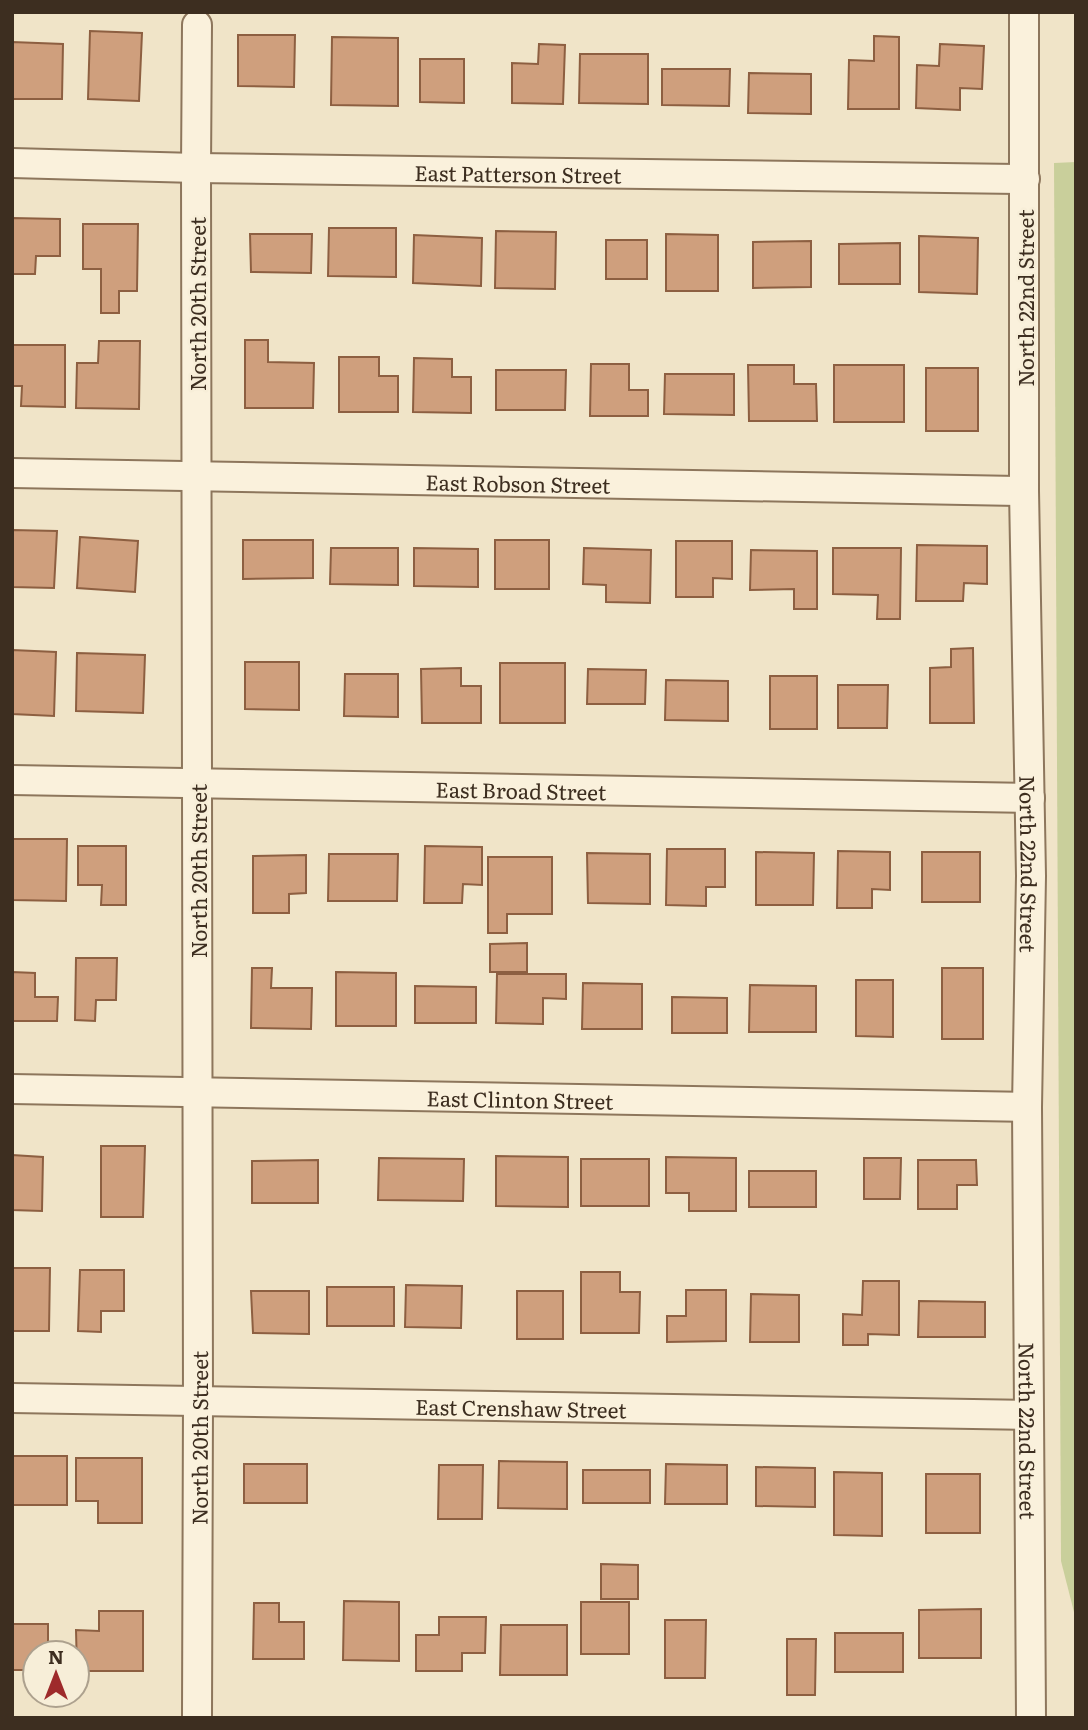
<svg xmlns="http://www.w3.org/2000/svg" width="1088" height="1730" font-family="Literata,serif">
<rect width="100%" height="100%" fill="#f0e4c8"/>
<polygon fill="#c9cf9b" points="1076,162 1076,1620 1061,1561 1054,163"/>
<g fill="#cf9f7d" stroke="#8d5f41" stroke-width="2">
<polygon points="90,31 142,33 139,101 88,99"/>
<polygon points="238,35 295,35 294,87 238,86"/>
<polygon points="874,36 899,37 899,109 848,109 849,60 874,61"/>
<polygon points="332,37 398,38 398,106 331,105"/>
<polygon points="12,42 63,44 62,99 12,99"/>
<polygon points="539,44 565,45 563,104 512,103 512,63 538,64"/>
<polygon points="940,44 984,46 982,89 960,88 960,110 916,108 917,65 939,66"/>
<polygon points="580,54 648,54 648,104 579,103"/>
<polygon points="420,59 464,59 464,103 420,102"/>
<polygon points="662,69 730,69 729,106 662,105"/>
<polygon points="749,73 811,74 811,114 748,113"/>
<polygon points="12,218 60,219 60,256 36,256 35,274 12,274"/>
<polygon points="83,224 138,224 137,291 119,291 119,313 101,313 101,269 83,269"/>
<polygon points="329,228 396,228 396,277 328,276"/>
<polygon points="496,231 556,232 555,289 495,288"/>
<polygon points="250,234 312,234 311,273 251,272"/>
<polygon points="666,234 718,235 718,291 666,291"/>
<polygon points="414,235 482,238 481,286 413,283"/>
<polygon points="919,236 978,238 977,294 919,292"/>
<rect x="606" y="240" width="41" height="39"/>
<polygon points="811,241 811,287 753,288 753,242"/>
<polygon points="900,243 900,284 839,284 839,244"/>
<polygon points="245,340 268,340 268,362 314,363 313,408 245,408"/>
<polygon points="99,341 140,341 139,409 76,408 77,363 98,363"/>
<polygon points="12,345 65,345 65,407 21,406 22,386 12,386"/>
<polygon points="339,357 379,357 379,376 398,376 398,412 339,412"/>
<polygon points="414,358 452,359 452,377 471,377 471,413 413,412"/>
<polygon points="591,364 629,364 629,390 648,390 648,416 590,416"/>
<polygon points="748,365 794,365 794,384 816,384 817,421 749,421"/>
<rect x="834" y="365" width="70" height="57"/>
<rect x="926" y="368" width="52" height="63"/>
<polygon points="496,370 566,370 565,410 496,410"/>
<polygon points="665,374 734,374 734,415 664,414"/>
<polygon points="12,530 57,531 54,588 12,587"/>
<polygon points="80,537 138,541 135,592 77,588"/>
<polygon points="243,540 313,540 313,578 243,579"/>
<rect x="495" y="540" width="54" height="49"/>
<polygon points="676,541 732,541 732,579 713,578 713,597 676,597"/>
<polygon points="917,545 987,546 987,584 964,583 963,601 916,601"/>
<polygon points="331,548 398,548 398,585 330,584"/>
<polygon points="414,548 478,549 478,587 414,586"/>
<polygon points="584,548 651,550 650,603 606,602 606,585 583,584"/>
<polygon points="833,548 901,548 900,619 877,619 878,595 833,594"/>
<polygon points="751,550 817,551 817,609 794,609 794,589 750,590"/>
<polygon points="973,648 974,723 930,723 930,668 951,667 951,649"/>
<polygon points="12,650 56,652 54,716 12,714"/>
<polygon points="77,653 145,655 143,713 76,711"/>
<polygon points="245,662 299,662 299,710 245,709"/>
<rect x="500" y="663" width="65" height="60"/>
<polygon points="461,668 461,686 481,686 481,723 422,723 421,669"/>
<polygon points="588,669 646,670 645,704 587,704"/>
<polygon points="345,674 398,674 398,717 344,716"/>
<rect x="770" y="676" width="47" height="53"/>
<polygon points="666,680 728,681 728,721 665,720"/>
<polygon points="838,685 888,685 887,728 838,728"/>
<polygon points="12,839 67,839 66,901 12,900"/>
<polygon points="78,846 126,846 126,905 101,905 102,885 78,885"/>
<polygon points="425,846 482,847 482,885 463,884 462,903 424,903"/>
<polygon points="667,849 725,849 725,887 706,887 706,906 666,905"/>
<polygon points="838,851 890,852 890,890 872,889 872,908 837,908"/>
<polygon points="756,852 814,853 813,905 756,905"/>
<rect x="922" y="852" width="58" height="50"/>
<polygon points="587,853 650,854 650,904 588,903"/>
<polygon points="329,854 398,854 397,901 328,901"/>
<polygon points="306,855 306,893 289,894 289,913 253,913 253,856"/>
<polygon points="488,857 552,857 552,914 507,914 507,933 488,933"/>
<polygon points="527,943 527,972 490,972 490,944"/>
<polygon points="76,958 117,958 116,1000 96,1000 95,1021 75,1020"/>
<polygon points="252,968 272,968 271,988 312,988 311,1029 251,1028"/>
<rect x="942" y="968" width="41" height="71"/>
<polygon points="12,972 35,973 35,997 58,997 57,1021 12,1021"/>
<polygon points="336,972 396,973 396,1026 336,1026"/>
<polygon points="497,974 566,974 566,999 543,998 543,1024 496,1023"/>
<polygon points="856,980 893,980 893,1037 856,1036"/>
<polygon points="583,983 642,984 642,1029 582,1029"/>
<polygon points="750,985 816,986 816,1032 749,1032"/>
<polygon points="415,986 476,987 476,1023 415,1023"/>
<polygon points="672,997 727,998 727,1033 672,1033"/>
<polygon points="101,1146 145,1146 143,1217 101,1217"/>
<polygon points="12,1155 43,1157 42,1211 12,1210"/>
<polygon points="496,1156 568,1157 568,1207 496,1206"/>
<polygon points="666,1157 736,1158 736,1211 689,1211 689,1193 666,1193"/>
<polygon points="379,1158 464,1159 463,1201 378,1200"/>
<polygon points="864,1158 901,1158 900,1199 864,1199"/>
<rect x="581" y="1159" width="68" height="47"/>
<polygon points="318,1160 318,1203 252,1203 252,1161"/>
<polygon points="918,1160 976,1160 977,1185 957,1185 957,1209 918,1209"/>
<rect x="749" y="1171" width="67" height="36"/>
<polygon points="12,1268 50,1268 49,1331 12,1331"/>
<polygon points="80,1270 124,1270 124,1311 101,1311 101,1332 78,1331"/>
<polygon points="581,1272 620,1272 620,1292 640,1292 639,1333 581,1333"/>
<polygon points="863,1281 899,1281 899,1335 868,1334 868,1345 843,1345 843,1314 862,1315"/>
<polygon points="406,1285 462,1286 461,1328 405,1327"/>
<rect x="327" y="1287" width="67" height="39"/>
<polygon points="686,1290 726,1290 726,1341 667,1342 667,1316 686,1316"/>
<polygon points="251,1291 309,1291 309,1334 253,1333"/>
<rect x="517" y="1291" width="46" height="48"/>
<polygon points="751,1294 799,1295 799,1342 750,1342"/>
<polygon points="919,1301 985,1302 985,1337 918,1337"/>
<rect x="12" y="1456" width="55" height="49"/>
<polygon points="76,1458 142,1458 142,1523 98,1523 98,1501 76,1501"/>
<polygon points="499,1461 567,1462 567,1509 498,1508"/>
<rect x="244" y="1464" width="63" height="39"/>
<polygon points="666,1464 727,1465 727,1504 665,1504"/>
<polygon points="439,1465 483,1465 482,1519 438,1519"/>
<polygon points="756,1467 815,1468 815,1507 756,1506"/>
<rect x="583" y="1470" width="67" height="33"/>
<polygon points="834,1472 882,1473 882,1536 834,1535"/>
<rect x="926" y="1474" width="54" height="59"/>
<polygon points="601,1564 638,1565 638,1599 601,1599"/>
<polygon points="344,1601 399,1602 399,1661 343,1660"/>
<rect x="581" y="1602" width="48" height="52"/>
<polygon points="254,1603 279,1603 279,1622 304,1622 304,1659 253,1659"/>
<polygon points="981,1609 981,1658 919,1658 919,1610"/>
<polygon points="99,1611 143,1611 143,1671 77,1671 76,1630 99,1631"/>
<polygon points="439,1617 486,1617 485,1653 462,1653 462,1671 416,1671 416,1635 439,1635"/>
<polygon points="665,1620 706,1620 705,1678 665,1678"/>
<polygon points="12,1624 48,1624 48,1653 35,1653 35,1670 12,1670"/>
<polygon points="501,1625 567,1625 567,1675 500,1675"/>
<rect x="835" y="1633" width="68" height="39"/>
<polygon points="787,1639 816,1639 815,1695 787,1695"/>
</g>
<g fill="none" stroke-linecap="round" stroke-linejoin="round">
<g stroke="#8d765c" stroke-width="32">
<g id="minor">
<path id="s1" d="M1024 12V491L1031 876 1027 1107 1031 1718"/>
<path id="s2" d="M12 163 196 168 1025 179"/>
<path id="s3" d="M12 473 1024 491"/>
<path id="s4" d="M12 780 1030 798"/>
<path id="s5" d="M12 1089 1027 1107"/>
<path id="s6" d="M12 1398 1028 1415"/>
<path id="s7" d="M197 1718 198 1402 196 168 197 25"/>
</g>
</g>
<use href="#minor" stroke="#faf1dc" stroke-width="28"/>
</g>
<g text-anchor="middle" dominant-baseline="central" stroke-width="5" stroke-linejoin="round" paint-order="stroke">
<g font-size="21" fill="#3d2e20" stroke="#f7eed8">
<text stroke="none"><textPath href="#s2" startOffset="506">East Patterson Street</textPath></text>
<text transform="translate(1024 298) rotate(-90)">North 22nd Street</text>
<text transform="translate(196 304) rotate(-90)">North 20th Street</text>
<text stroke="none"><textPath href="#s3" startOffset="506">East Robson Street</textPath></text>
<text stroke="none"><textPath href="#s4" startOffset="509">East Broad Street</textPath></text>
<text stroke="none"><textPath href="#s1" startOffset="852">North 22nd Street</textPath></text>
<text transform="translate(197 871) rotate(-90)">North 20th Street</text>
<text stroke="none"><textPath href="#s5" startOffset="508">East Clinton Street</textPath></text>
<text stroke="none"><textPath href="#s6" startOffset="509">East Crenshaw Street</textPath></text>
<text stroke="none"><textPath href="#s1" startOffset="1419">North 22nd Street</textPath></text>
<text stroke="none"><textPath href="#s7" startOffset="280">North 20th Street</textPath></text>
</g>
</g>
<rect width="1088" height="1730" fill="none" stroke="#3d2e20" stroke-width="28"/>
<g transform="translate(56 1674)"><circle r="33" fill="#f7eed8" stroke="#ada18e" stroke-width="2"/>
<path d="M0-5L12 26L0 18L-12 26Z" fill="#9e2a2b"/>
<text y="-10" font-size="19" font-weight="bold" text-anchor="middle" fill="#3d2e20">N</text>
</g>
</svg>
